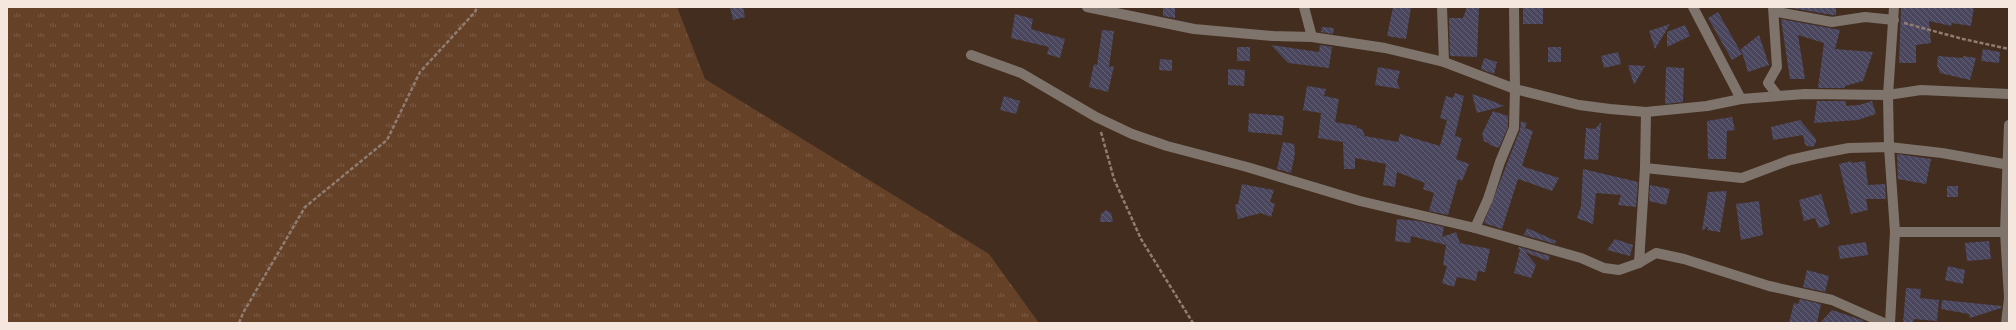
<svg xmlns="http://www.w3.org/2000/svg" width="2016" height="330" font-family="'DM Sans',sans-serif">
<defs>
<pattern id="grass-tufts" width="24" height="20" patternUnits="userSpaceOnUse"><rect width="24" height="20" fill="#654128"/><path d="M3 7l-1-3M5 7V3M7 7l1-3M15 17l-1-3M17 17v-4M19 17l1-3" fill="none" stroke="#7c5c47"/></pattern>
<pattern id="building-back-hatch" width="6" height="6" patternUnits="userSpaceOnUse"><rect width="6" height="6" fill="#49465e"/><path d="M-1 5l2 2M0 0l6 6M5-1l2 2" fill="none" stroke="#646175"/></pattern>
</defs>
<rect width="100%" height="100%" fill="#432d1f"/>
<polygon fill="url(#grass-tufts)" points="7,7 677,7 705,79 989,254 1039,323 7,323"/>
<g fill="url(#building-back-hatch)">
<polygon points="730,7 743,7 745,17 733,20"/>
<polygon points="1163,7 1175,7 1175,18 1163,16"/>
<polygon points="1393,7 1411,7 1406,39 1387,36"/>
<polygon points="1467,7 1479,7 1477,57 1450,56 1449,18 1463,18"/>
<rect x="1523" y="7" width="20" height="17"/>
<polygon points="1786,7 1836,7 1836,15 1832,15"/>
<polygon points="1901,7 1974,7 1971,26 1952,23 1951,26 1929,21 1931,43 1916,45 1916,63 1899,63"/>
<polygon points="1718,12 1742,54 1732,60 1708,18"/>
<polygon points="1015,14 1033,19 1031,29 1065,39 1060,58 1047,54 1049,47 1011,38"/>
<polygon points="1781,19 1840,30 1835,49 1873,52 1863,81 1845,86 1845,88 1818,88 1824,43 1798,35 1805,79 1790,79"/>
<polygon points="1670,24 1655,49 1649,31"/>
<polygon points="1685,25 1690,36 1667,47 1667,32"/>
<polygon points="1322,27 1334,28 1333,34 1321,32"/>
<polygon points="1102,30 1114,31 1109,67 1114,66 1108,92 1089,87 1094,64 1097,65"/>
<polygon points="1759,35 1769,65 1748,72 1741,49"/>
<polygon points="1271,45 1319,52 1320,45 1332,47 1329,68 1288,63"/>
<rect x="1237" y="47" width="13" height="14"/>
<rect x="1548" y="47" width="13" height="15"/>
<polygon points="1983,49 2000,52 1999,63 1981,61"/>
<polygon points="1618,52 1621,64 1604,68 1601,56"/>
<polygon points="1938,56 1963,58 1963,56 1976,58 1970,80 1940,73 1937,65"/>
<polygon points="1484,58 1497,62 1494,74 1481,69"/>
<polygon points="1160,59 1172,60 1172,71 1159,70"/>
<polygon points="1628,65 1645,66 1634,85"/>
<polygon points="1378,67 1400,71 1397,82 1400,89 1375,85"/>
<polygon points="1666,67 1684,68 1683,102 1665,104"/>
<polygon points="1228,69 1245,70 1244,86 1228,85"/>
<polygon points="1307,86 1326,89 1324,96 1339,99 1335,122 1357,126 1356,128 1362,129 1365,136 1398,142 1400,134 1440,146 1447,120 1440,118 1446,96 1453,98 1455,93 1464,96 1455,136 1462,138 1456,159 1469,164 1462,181 1458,179 1448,215 1429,211 1434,193 1423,189 1425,183 1397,172 1395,187 1383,185 1386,164 1355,158 1355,169 1344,169 1343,142 1318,138 1321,113 1303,110"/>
<polygon points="1472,94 1490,100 1504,106 1477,113"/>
<polygon points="1004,96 1020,101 1016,114 1000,110"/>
<polygon points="1817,101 1846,101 1846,106 1859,105 1872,101 1876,114 1858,120 1814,123"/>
<polygon points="1493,111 1508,116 1508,127 1499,148 1490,145 1490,144 1484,141 1482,134"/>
<polygon points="1249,113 1284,116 1282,135 1248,132"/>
<polygon points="1732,117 1735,130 1727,131 1726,159 1708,159 1707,121"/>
<polygon points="1800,120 1816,139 1816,142 1813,147 1807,146 1805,144 1803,135 1773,140 1771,127"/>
<polygon points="1521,121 1527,123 1525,128 1533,131 1522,166 1559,178 1552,191 1518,179 1502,229 1484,223 1520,130"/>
<polygon points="1601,122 1598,160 1584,159 1586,128 1595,129"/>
<polygon points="1283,142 1294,144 1295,153 1291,173 1277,169"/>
<polygon points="1897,154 1931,159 1926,184 1898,179"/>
<polygon points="1852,161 1852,163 1865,161 1868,185 1885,184 1886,199 1866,199 1868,210 1851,214 1839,164"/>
<polygon points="1583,169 1638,182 1636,207 1618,205 1621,195 1596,193 1593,224 1577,218 1581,206"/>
<polygon points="1242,184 1274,190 1270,202 1275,204 1271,217 1261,213 1238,219 1235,205 1238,204"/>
<polygon points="1650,185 1670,189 1666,205 1649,201"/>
<rect x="1947" y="186" width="11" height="11"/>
<polygon points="1727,191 1720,232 1707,230 1708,226 1702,231 1708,192"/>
<polygon points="1821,194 1830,224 1819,228 1815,218 1804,221 1799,200"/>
<polygon points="1759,201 1763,235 1741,240 1736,204"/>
<polygon points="1106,210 1111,213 1113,222 1100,222 1101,214"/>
<polygon points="1397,219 1419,221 1444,227 1442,237 1456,232 1460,243 1490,249 1485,272 1478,271 1476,281 1457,277 1454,287 1442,283 1447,266 1443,265 1446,245 1411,236 1410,243 1395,241"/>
<polygon points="1527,228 1556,241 1555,244 1524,235"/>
<polygon points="1615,239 1633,245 1630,256 1607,250"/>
<polygon points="1989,241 1991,259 1967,261 1965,243"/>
<polygon points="1866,242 1868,255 1840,259 1838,246"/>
<polygon points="1519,247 1550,256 1548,261 1525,252 1536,265 1531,278 1514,273 1520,250 1518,249"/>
<polygon points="1948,266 1965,270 1963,284 1945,280"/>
<polygon points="1807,270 1829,276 1825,292 1803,287"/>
<polygon points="1906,288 1921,289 1920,298 1939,300 1937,321 1914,319 1913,323 1903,323"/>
<polygon points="1800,299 1821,304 1817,323 1789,323 1794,303 1798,304"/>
<polygon points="1942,300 2002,306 2001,308 1970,318 1969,314 1941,309"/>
<polygon points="1832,310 1862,320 1864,323 1820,323"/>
</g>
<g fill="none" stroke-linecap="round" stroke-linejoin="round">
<g stroke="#907d71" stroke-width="2.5" stroke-dasharray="4 2" stroke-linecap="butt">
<polyline points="1904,23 1963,39 2009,49"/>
<polyline points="1101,132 1114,179 1141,239 1193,323"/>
<polyline points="239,323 243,313 305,207 387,140 420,72 475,12 477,7"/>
</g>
<g stroke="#7f746c" stroke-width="10">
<polyline points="1087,7 1194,29 1273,36 1312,37 1385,48 1444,62 1515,89 1579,105 1610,109 1646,112 1707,106 1741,99 1805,94 1888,95 1921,90 2009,94"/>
<polyline points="1304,7 1312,37"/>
<polyline points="1442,7 1444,62"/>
<polyline points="1693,7 1741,99"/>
<polyline points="1773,7 1777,67 1768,83 1778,96"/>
<polyline points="1775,7 1777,12 1832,22 1865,17 1894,20"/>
<polyline points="971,55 1021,73 1096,117 1132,134 1167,146 1247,167 1360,201 1475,228 1581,258 1604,268 1619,270 1639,263"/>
<polyline points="1646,112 1645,168 1639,263 1656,253 1684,259 1769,286 1832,300 1884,323"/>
<polyline points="1645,168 1742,178 1790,160 1817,154 1849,148 1889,147 1942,153 2009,165"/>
<polyline points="1475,228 1488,199 1500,162 1514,128 1515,89 1514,7"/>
<polyline points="1895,232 2009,232"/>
<polyline points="1890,323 1895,232 1889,147 1888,95 1894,7"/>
<polyline points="2006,323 2009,298 2005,232 2009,125"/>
</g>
</g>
<rect width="2016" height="330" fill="none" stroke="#f6e7de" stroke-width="16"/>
</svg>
